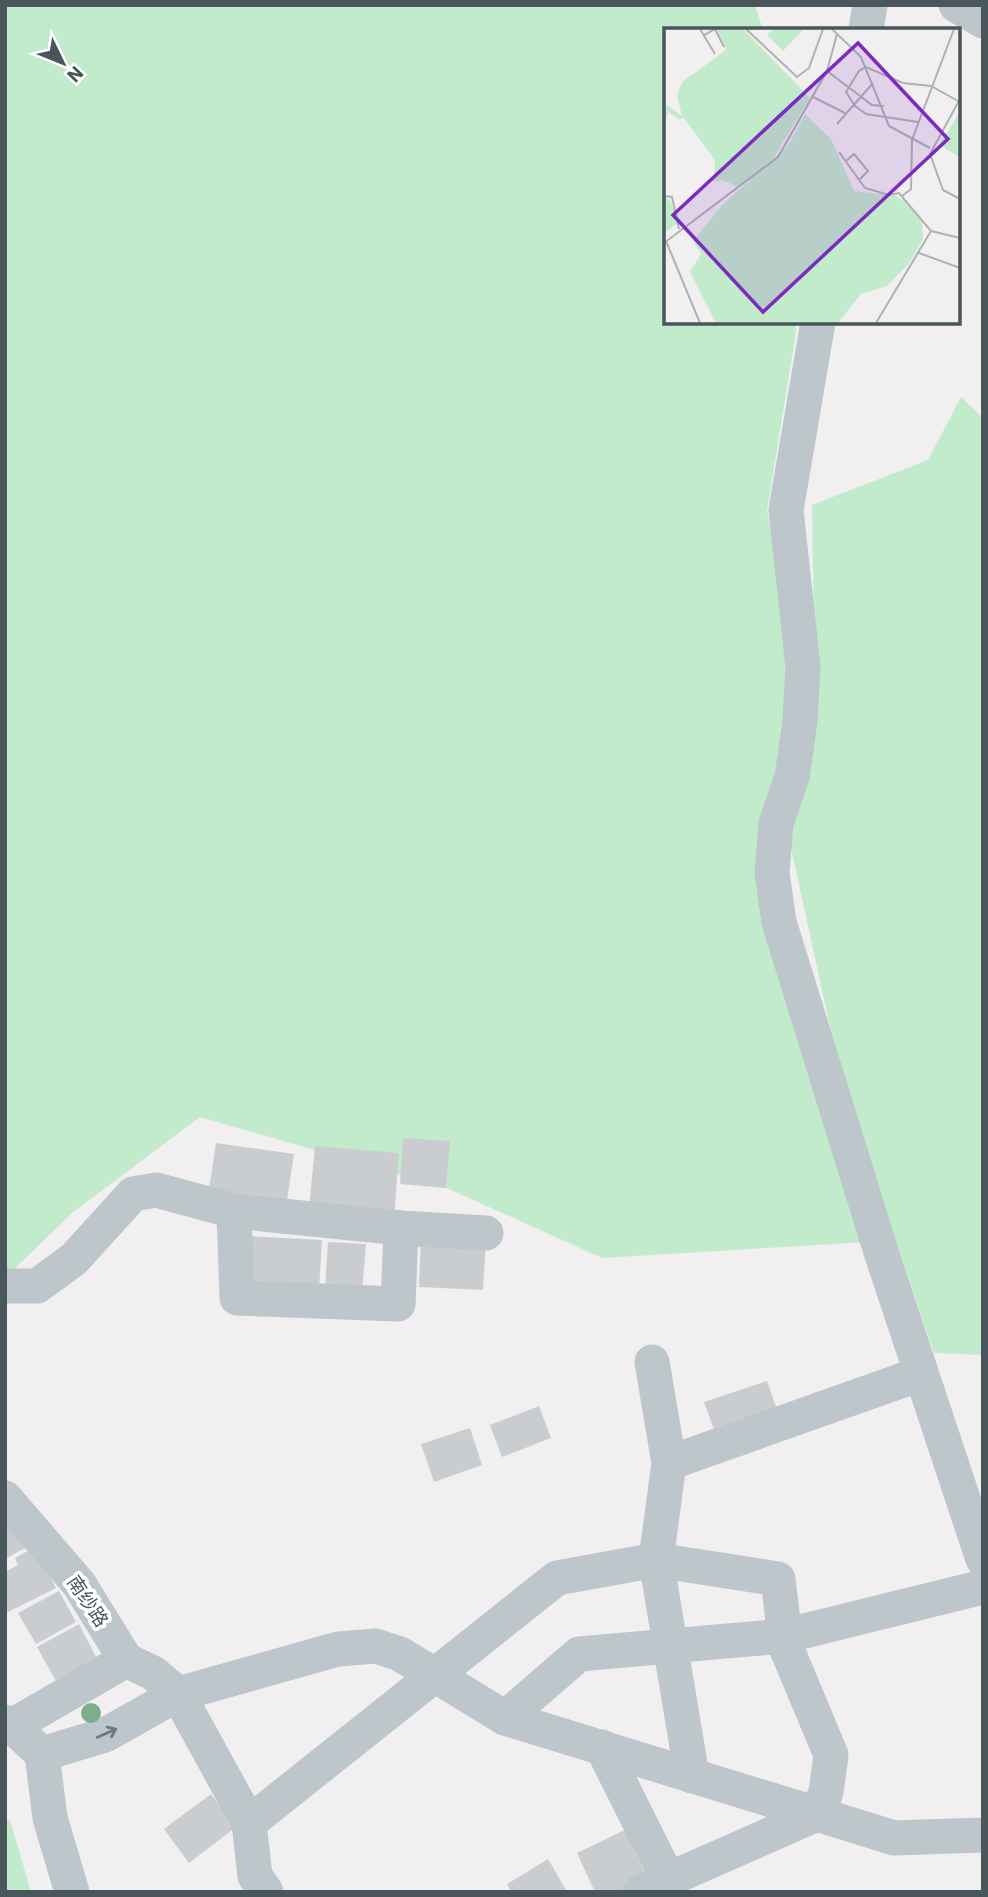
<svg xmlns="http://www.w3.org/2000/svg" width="988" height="1897" font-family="'IBM Plex Sans','Noto Sans SC',sans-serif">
<rect width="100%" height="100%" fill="#f2eff0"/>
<g fill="#c2ebcb">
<polygon points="5,5 755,5 763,30 666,30 666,322 795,322 796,332 767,511 791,635 787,758 765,805 780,985 867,1242 602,1258 449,1189 200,1117 72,1213 5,1278"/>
<polygon points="961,397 983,418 983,1355 934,1353 844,1091 788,834 815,697 812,505 928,460"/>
<polygon points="10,1820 31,1892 5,1892 5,1821"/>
</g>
<g fill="#cacdd0">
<polygon points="403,1138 450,1141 446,1188 400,1184"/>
<polygon points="216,1143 294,1154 286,1206 208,1196"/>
<polygon points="315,1146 399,1153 394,1217 309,1209"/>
<polygon points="245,1236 322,1240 319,1290 241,1286"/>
<polygon points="421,1236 486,1239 483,1290 419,1287"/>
<polygon points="328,1242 366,1244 362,1292 325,1289"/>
<polygon points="767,1381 780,1418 717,1438 704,1402"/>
<polygon points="539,1406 551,1438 502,1457 490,1425"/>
<polygon points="470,1428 482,1465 434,1482 421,1444"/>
<polygon points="5,1520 27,1547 5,1559"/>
<polygon points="35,1547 56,1588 8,1612 5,1606 5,1572 18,1565 15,1558"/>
<polygon points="59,1591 76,1622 36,1644 18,1613"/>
<polygon points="79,1624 98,1661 57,1683 37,1647"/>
<polygon points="211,1794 236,1827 189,1863 164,1829"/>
<polygon points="625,1830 648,1880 623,1892 595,1892 577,1853"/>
<polygon points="548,1859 567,1892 511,1892 507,1884"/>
</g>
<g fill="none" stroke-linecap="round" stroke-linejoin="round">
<g stroke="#bcc6cb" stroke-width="35">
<polyline points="956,5 983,21"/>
<polyline points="866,30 870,5"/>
<polyline points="818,322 786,510 803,667 800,721 792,777 776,823 772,873 779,922 882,1255 983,1559"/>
<polyline points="234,1211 237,1298 398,1304 401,1228"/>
<polyline points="5,1286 37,1286 74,1259 133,1194 156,1190 234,1211 401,1228 486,1233"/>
<polyline points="652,1362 669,1463 656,1560 692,1776"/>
<polyline points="669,1463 920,1374"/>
<polyline points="5,1498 79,1584 126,1660 153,1673 178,1694 249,1823 255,1876 266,1892"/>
<polyline points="505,1718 579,1654 784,1636 983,1587"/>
<polyline points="5,1722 12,1726 42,1754 50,1818 72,1892"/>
<polyline points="12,1726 126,1660"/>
<polyline points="602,1747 668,1879"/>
<polyline points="42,1754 105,1735 178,1694 338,1649 376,1646 400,1654 505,1718 817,1814 894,1838 983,1835"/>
<polyline points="249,1823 557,1578 656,1560 778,1579 786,1647 831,1755 826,1792 817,1814 640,1892"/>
</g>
</g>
<circle fill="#7ead8d" cx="91" cy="1713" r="10"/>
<defs><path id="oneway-shaft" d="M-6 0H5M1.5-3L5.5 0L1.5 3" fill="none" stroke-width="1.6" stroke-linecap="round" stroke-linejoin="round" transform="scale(1.75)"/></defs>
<use stroke="#6c787d" href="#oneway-shaft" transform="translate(107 1733) rotate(-24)"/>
<g text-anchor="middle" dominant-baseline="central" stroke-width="7" stroke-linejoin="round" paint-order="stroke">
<g font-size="19" fill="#49565b" stroke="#fff">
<text transform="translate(88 1601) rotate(56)">南纱路</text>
</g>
</g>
<g transform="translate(664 28)">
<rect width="296" height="296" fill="#f2eff0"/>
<path d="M52 1H79L146 70 109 131 74 159 59 152 50 154 51 132 19 89 16 92 4 84 0 98V75L18 88 13 68 18 54 62 22ZM109 1H136L138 3 119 23 103 7ZM296 84V129L275 117ZM141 86 167 111 190 163 232 168 243 175 258 194 259 211 246 234 223 258 197 266 174 295H52L26 244 37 226 29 213 59 176 124 118ZM0 169 7 173 13 196 0 205Z" fill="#c2ebcb"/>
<path fill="none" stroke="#aeb2b4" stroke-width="2" d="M36 1 51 26M82 1 133 49 145 40 159 1M168 1 197 29 225 98 266 120M40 7 51 1 60 19M163 43 208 77 220 78M149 69 181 85M296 71 266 126 279 162 296 171M254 94 202 86 191 78 182 64 195 43 202 39 239 55 267 58 294 73M173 96 209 55M175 124 201 160 225 167 235 165 267 203M182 133 190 126 204 143 196 151M0 168 8 169 15 201M238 168 247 161 248 112 290 1M267 203 296 210M2 213 36 295M0 215 114 129 163 43 173 6M255 225 296 240M212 295 267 203"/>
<path fill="#7b2cbf" fill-opacity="0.15" stroke="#7b2cbf" stroke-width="3.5" d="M194 15 284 111 99 284 9 187Z"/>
<rect width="296" height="296" fill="none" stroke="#49565b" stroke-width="3.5"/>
</g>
<rect width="988" height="1897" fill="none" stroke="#49565b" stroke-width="14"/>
<g transform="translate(63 63) rotate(133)" stroke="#ffffff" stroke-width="5" paint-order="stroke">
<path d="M0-5L12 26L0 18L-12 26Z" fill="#49565b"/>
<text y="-10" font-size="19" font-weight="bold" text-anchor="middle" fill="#49565b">N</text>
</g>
</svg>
